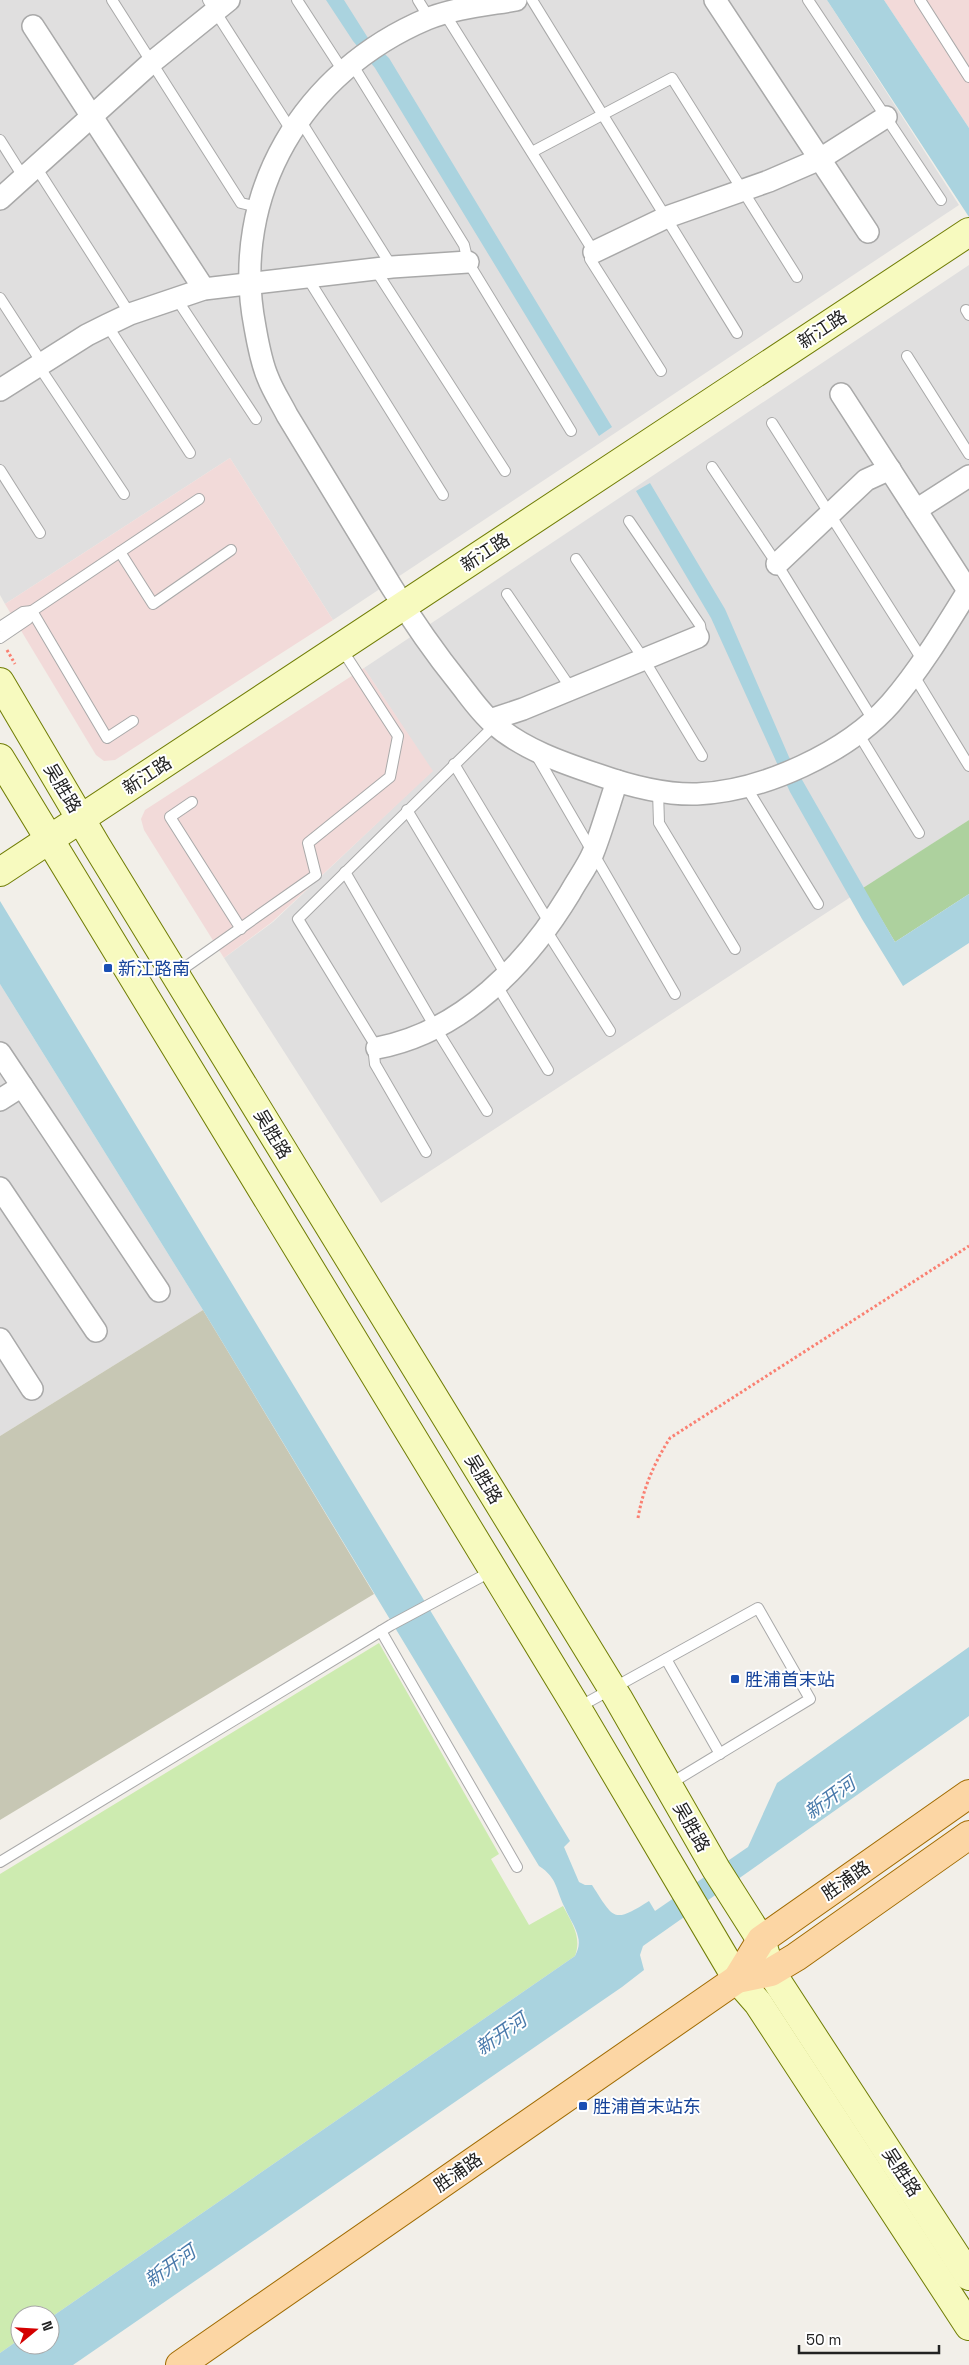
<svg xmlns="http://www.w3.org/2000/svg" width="969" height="2365" font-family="'Space Grotesk','Noto Sans SC',sans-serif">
<rect width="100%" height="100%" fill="#f2efe9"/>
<g fill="#e0dfdf">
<polygon points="0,0 827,0 959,205 333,620 230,458 5,604 0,595"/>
<polygon points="969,265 969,820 381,1203 224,958 273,922 432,771 364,668"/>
<polygon points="0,984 203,1310 0,1436"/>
</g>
<g fill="#f2dad9">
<polygon points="884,0 969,0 969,128"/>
<polygon points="230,458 333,620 115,760 104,761 96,755 5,604"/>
<polygon points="364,668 433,771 272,922 224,958 144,830 141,819 145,810"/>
</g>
<polygon fill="#c7c7b4" points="203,1310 374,1594 0,1820 0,1436"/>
<path fill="#cdebb0" d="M379 1643 499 1854 491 1859 529 1925 563 1906C572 1923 582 1937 575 1956L50 2318V2315H20V2339L0 2353V1874Z"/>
<polygon fill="#add19e" points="969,820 969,894 895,942 863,888"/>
<g fill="#aad3df">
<polygon points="326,0 344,0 368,38 389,58 612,427 599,436 375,68 353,41"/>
<polygon points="827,0 884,0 969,128 969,217"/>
<polygon points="650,483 725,609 789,757 895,942 969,894 969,943 903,986 862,919 790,792 711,618 636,491"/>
<path d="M0 901 570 1841 564 1847 579 1882 585 1885H592C614 1919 613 1924 649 1901L655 1911 748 1847 777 1783 969 1647V1716L643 1946 640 1955 644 1970 622 1987 73 2365H0V2353L20 2339V2345H50V2318L575 1956C578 1950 580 1944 578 1937 576 1927 569 1918 565 1908 556 1891 558 1878 539 1866L203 1310 0 984Z"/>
</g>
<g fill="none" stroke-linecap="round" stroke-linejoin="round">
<g stroke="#a9a9a9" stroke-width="12">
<g id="lane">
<polyline points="112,0 241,203 258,207"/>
<polyline points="208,0 291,130"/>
<polyline points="297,0 343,71"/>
<polyline points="418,0 429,18"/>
<polyline points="532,0 737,333"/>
<polyline points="808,0 941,200"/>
<polyline points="920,0 969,77"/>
<polyline points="445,14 594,252 590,259 661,371"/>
<polyline points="352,64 464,245 468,262 571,431"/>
<polyline points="300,120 392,267"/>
<polyline points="0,140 24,178"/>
<polyline points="532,152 672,78 797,277"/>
<polyline points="36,167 130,314"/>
<polyline points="375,269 505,471"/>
<polyline points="307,277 443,495"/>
<polyline points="0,298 42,363"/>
<polyline points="176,298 256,419"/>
<polyline points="966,310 969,315"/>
<polyline points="107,325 190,453"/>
<polyline points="907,356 969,454"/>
<polyline points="38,365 124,494"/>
<polyline points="772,423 923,661"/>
<polyline points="712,467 777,564 873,720"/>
<polyline points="0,470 40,533"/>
<polyline points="629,521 700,625 701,631 698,637"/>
<polyline points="120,552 153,604 231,550"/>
<polyline points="576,559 643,658 702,756"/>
<polyline points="507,594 572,690"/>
<polyline points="32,611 107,738 133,721"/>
<polyline points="0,627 23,612 32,611"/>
<polyline points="0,638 28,619 32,611 199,499"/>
<polyline points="913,674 969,766"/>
<polyline points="858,733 919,833"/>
<polyline points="535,753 675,994"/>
<polyline points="454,764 550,924"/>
<polyline points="745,785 818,904"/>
<polyline points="658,791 659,823 735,949"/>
<polyline points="192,802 170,817 241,929"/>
<polyline points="407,810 506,975"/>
<polyline points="345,872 435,1027 487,1111"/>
<polyline points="546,930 610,1031"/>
<polyline points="177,973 316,875 308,843 390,777 398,736 341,648"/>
<polyline points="496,984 548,1070"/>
<polyline points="426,1152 375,1064 374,1055 377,1048 298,919 495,725"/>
<polyline points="381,1631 517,1867"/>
<polyline points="666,1659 720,1754"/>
<polyline points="579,1707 758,1608 810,1699 668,1785"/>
<polyline points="0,1862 391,1625 492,1571"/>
</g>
</g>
<g stroke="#a9a9a9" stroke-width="24">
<g id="street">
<path d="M516 0C487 5 454 8 427 19 304 71 229 193 255 327 258 344 261 362 268 378 273 391 281 403 287 415 322 472 356 529 391 586 412 620 434 652 459 683 470 697 480 712 493 723 522 749 563 763 599 775 630 786 664 795 697 794 763 791 847 753 891 703 921 668 945 628 969 589"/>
<polyline points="715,0 868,232"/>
<polyline points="33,26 204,289"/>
<polyline points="0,199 151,63 229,0"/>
<polyline points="594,252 667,217 769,181 820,159 886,117"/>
<polyline points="0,390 87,335 107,325 130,314 204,289 392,267 468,262"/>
<polyline points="841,394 969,592"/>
<polyline points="916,510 969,476"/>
<polyline points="777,564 866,480 890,469"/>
<polyline points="490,720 523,709 698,637"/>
<path d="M377 1048C462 1032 527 964 570 893 577 880 587 867 593 853 602 830 609 805 617 781"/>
<polyline points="0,1053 159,1291"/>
<polyline points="0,1100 22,1086"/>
<polyline points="0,1188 96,1331"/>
<polyline points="0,1339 32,1389"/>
</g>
</g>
<g stroke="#707d05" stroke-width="30">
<g id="secondary">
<polyline points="0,682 96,845 618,1698 716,1869 761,1940 771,1972 969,2276"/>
<polyline points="0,758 577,1708 737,1979 758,2003 969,2326"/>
<polyline points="0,872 969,232"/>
</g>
</g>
<g stroke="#a06b00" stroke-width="30">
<g id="primary">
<polyline points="737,1979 771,1972 796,1957 969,1835"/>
<polyline points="180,2365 737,1979 761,1940 969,1794"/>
</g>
</g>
<g stroke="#fa8072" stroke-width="3" stroke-dasharray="2.5 2.5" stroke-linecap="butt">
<polyline points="7,650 15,664"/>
<path d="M638 1518C643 1489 654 1463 670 1438L969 1246"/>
</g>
<use href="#lane" stroke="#fff" stroke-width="10"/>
<use href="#street" stroke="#fff" stroke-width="21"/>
<use href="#secondary" stroke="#f7fabf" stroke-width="28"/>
<use href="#primary" stroke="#fcd6a4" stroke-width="28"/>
</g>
<g fill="#1a4fb4" stroke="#fff" stroke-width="2">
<rect x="103" y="963" width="10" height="10" rx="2.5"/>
<rect x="730" y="1674" width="10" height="10" rx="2.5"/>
<rect x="578" y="2101" width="10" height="10" rx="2.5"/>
</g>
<g text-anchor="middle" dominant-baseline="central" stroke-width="4" stroke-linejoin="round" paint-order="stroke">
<g font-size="18" fill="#222" stroke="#fff">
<text transform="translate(822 329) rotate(-33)">新江路</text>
<text transform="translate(485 552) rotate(-33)">新江路</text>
<text transform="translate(147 775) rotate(-33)">新江路</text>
<text transform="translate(63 788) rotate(59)">吴胜路</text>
<text transform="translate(273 1134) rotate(59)">吴胜路</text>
<text transform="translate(484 1479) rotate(59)">吴胜路</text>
<text transform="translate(692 1827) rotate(60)">吴胜路</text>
<text transform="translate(846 1880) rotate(-35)">胜浦路</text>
<text transform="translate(458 2172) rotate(-35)">胜浦路</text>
<text transform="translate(902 2172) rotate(57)">吴胜路</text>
</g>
<g font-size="18" fill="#164399" stroke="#fff" text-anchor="start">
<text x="118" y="968">新江路南</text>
<text x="745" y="1679">胜浦首末站</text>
<text x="593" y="2106">胜浦首末站东</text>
</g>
<g font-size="19" font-style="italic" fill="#4a7aab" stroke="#fff">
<text transform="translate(830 1798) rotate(-36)">新开河</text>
<text transform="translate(501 2034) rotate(-35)">新开河</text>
<text transform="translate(170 2266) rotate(-35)">新开河</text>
</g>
</g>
<g transform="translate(35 2330) rotate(72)"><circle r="24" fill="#ffffff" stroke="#a7a7a7"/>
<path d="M0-4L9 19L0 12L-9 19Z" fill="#d40000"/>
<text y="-8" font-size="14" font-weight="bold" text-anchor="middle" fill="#222222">N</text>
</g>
<path d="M799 2345v8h140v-8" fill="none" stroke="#222222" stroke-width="2.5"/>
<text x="806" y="2345" font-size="15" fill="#222222" stroke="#ffffff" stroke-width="4" paint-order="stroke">50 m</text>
</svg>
